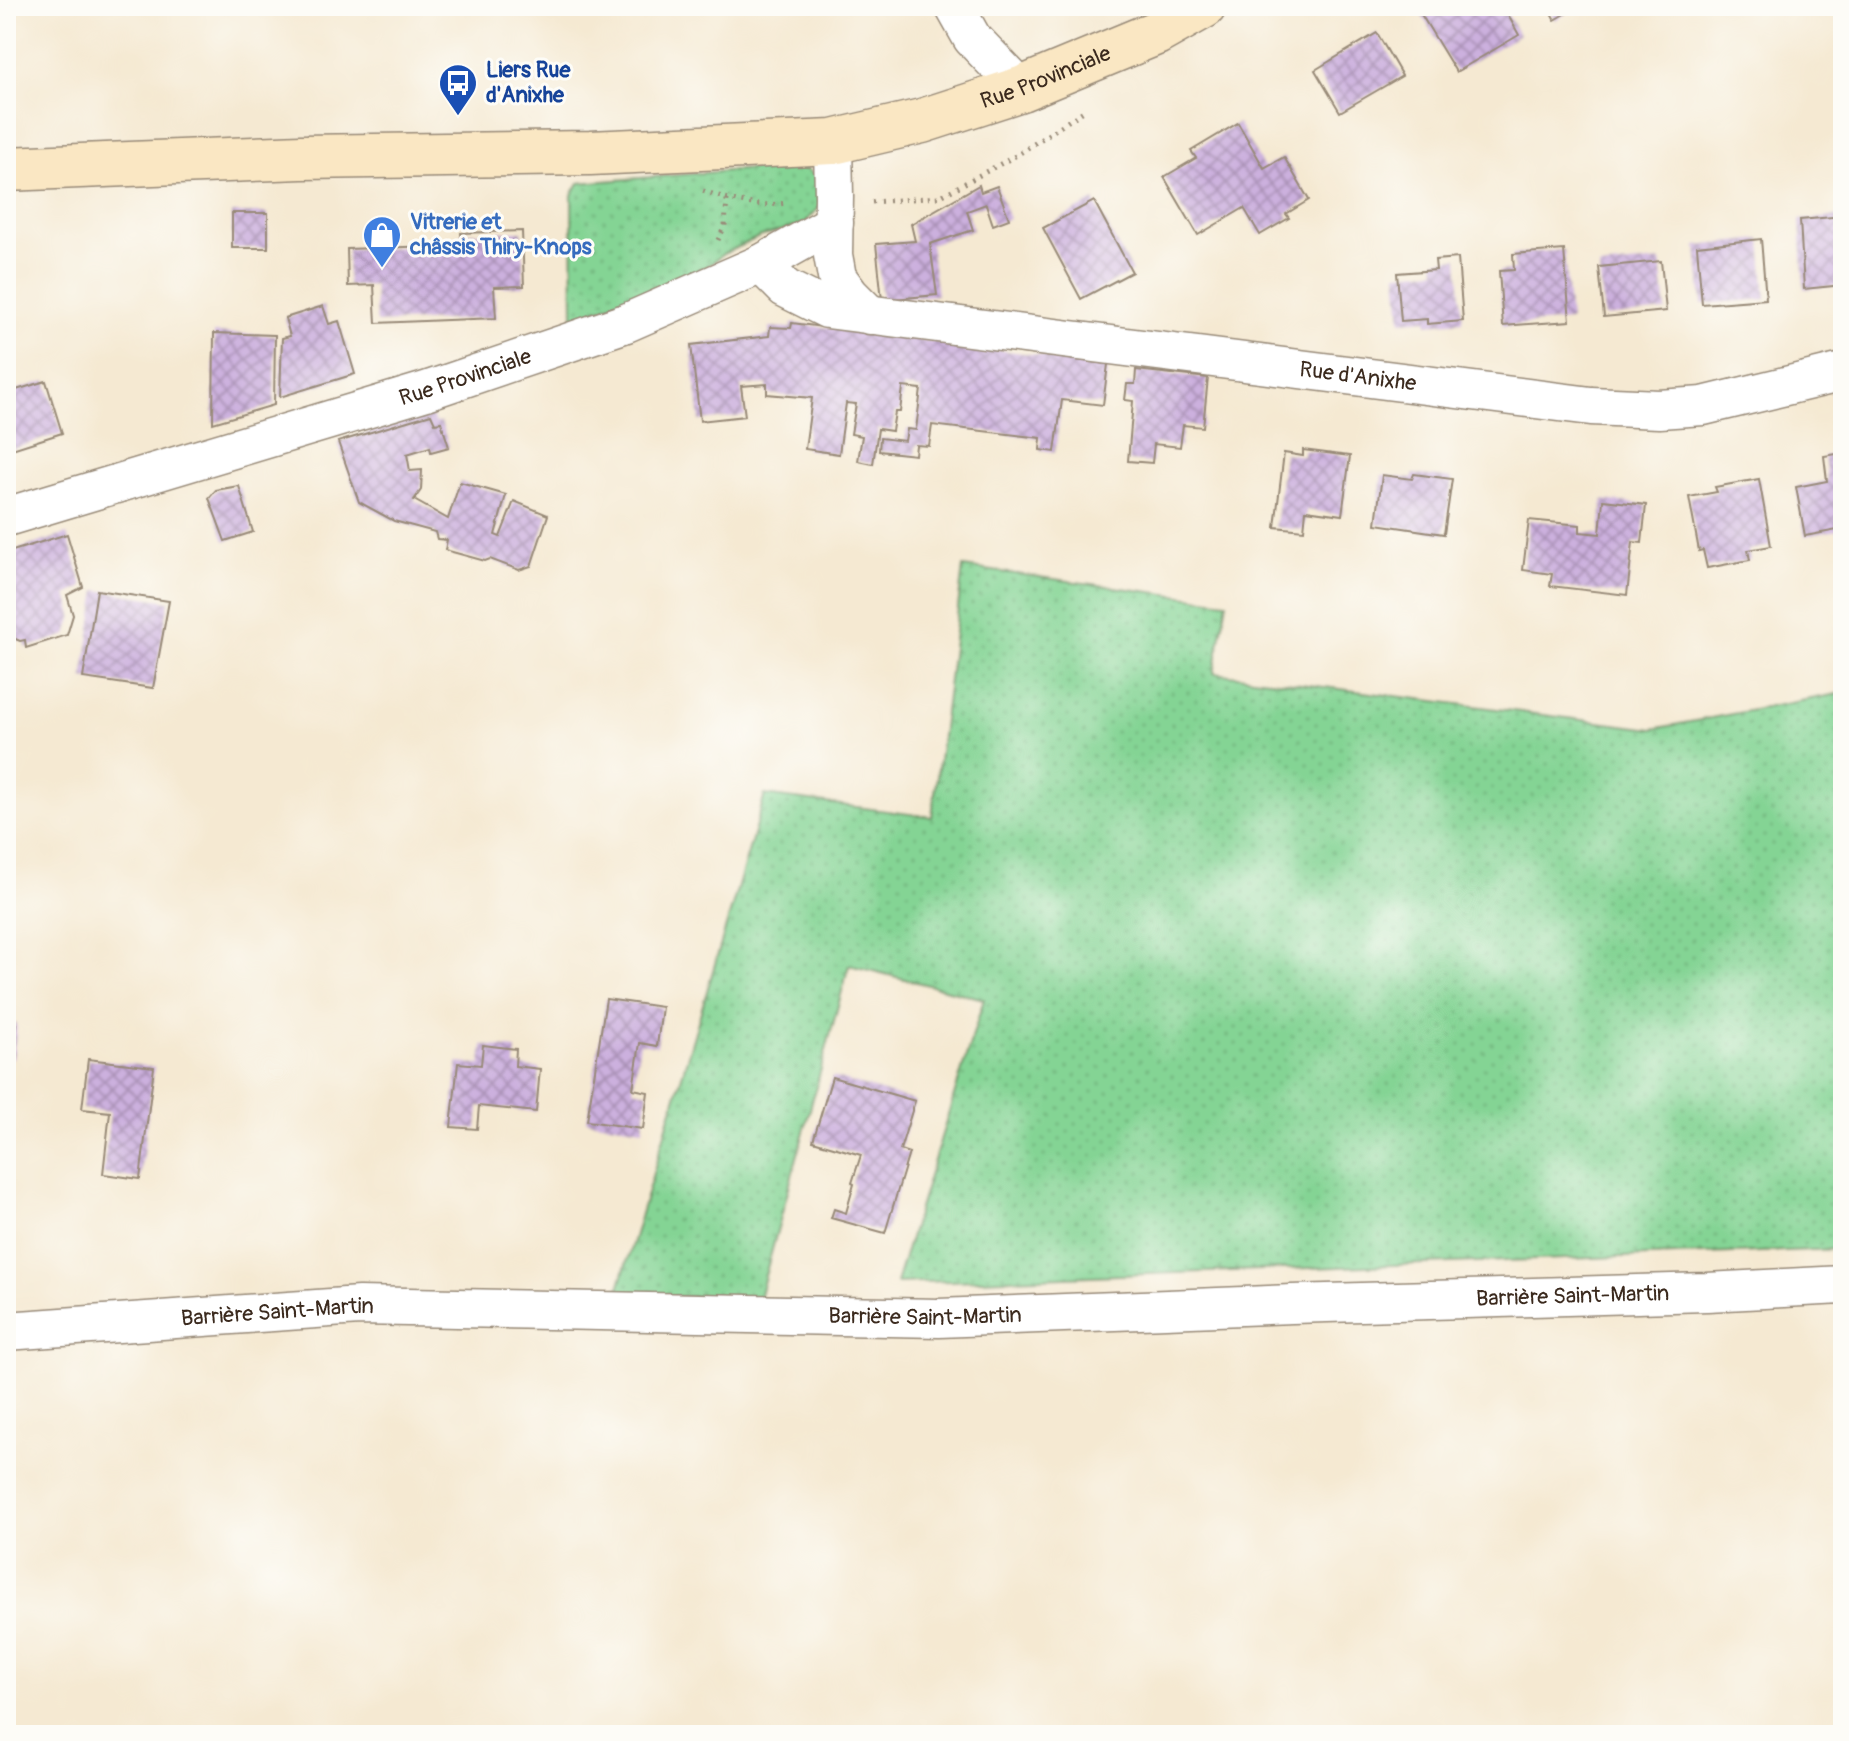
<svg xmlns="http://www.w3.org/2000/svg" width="1849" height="1741" font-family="Pangolin,sans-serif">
<defs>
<pattern id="grass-dots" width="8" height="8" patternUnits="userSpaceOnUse" patternTransform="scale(2)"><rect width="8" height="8" fill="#84d494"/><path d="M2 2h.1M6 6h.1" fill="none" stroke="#73b67f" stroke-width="1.8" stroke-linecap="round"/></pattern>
<pattern id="building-cross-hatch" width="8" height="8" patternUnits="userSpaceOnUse" patternTransform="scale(2)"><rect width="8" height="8" fill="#ccb0de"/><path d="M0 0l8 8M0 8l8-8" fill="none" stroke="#a78fb3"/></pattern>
</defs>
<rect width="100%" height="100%" fill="#fdfcf7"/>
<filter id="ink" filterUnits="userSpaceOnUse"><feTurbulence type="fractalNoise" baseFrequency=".0125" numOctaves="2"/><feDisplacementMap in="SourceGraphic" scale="16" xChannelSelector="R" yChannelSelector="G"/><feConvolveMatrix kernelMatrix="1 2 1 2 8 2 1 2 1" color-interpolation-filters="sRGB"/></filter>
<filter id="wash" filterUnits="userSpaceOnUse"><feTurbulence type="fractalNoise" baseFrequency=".006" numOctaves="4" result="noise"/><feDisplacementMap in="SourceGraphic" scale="32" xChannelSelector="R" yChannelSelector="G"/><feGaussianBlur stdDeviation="1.8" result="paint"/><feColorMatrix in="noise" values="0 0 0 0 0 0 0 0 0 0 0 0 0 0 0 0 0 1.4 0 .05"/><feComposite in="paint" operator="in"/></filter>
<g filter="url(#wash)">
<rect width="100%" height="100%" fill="#f5e9d2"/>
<g fill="url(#grass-dots)" stroke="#607f59" stroke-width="2">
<polygon points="789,166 806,169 817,177 822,204 804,224 759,237 723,254 712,263 690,275 573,319 572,195 579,183"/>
<polygon points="963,567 1227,602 1214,673 1653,729 1843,693 1843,1249 896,1283 984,999 849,965 759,1298 617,1295 765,795 932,817"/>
</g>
<g id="blocks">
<g fill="url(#building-cross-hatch)">
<polygon points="222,6 248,6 248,13 222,11"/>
<polygon points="1416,6 1503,6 1519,35 1456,72"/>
<polygon points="1547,6 1579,6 1555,20"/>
<polygon points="1377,33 1402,76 1340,112 1315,70"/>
<polygon points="1238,123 1264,168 1284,157 1309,200 1286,214 1289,218 1260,235 1244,208 1198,235 1164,177 1196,158 1191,151"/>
<polygon points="979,185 981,192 997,186 1009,219 993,225 986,204 967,211 973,230 930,244 937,295 882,300 876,244 915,241 911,224"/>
<polygon points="1094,201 1132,272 1081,299 1043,228"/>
<rect x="232" y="213" width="36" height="35"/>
<polygon points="1843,216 1843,285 1804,289 1800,220"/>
<polygon points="522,231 524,286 494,287 496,318 376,323 374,285 348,286 347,249 462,245 461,233"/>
<polygon points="1761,239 1766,299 1702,304 1697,246"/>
<polygon points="1564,250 1570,321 1503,326 1499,271 1514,270 1513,254"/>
<polygon points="1458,258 1463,321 1427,324 1427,319 1401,321 1397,273 1436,270 1435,260"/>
<polygon points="1661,261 1666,311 1604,317 1599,267"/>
<polygon points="323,306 329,324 339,321 355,374 280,397 282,338 290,336 285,318"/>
<polygon points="792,323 1108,364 1103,405 1062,400 1055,452 1040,450 1041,438 932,425 929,446 916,445 915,455 879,451 880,438 905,441 907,429 916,430 921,389 903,387 900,412 895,412 892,431 878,429 873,464 858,461 862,436 851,434 856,404 846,403 839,454 805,449 812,398 767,394 767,384 741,386 745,416 700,421 691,345 769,336 770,327 791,328"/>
<polygon points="214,333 275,335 274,405 213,423"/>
<polygon points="1136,370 1208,378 1203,427 1183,425 1180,447 1154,444 1152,463 1128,461 1133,401 1125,400 1127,384 1135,384"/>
<polygon points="46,381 62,433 6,451 6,393"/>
<polygon points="431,414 435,423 441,422 449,447 431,452 430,447 407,454 410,471 422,470 421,490 414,500 448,519 460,482 506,495 495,535 500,537 514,501 548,515 531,566 519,570 490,559 485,561 445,550 447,540 437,539 435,532 394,521 359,502 338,442"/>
<polygon points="1303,450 1350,456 1342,515 1306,510 1304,530 1275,527 1284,453 1303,456"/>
<polygon points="1843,453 1843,529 1805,536 1796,487 1827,481 1824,456"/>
<polygon points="1414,474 1452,479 1444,534 1376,524 1382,475 1412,479"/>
<polygon points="1759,479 1771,546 1748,550 1750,560 1707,568 1703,550 1699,551 1689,497 1717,492 1715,487"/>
<polygon points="239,486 253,532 225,541 209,498 216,490"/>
<polygon points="1603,500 1646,505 1642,543 1633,542 1627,595 1550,586 1552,574 1523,570 1529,520 1580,525 1580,532 1600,534"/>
<polygon points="67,534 83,587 67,595 73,615 67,635 26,648 25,640 20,641 6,635 6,553"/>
<polygon points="97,590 169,601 153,688 83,678"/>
<polygon points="606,999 662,1007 657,1046 640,1043 633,1089 648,1092 643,1129 587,1121"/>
<polygon points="6,1023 17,1024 13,1058 6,1058"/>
<polygon points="483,1045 516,1049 515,1066 540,1069 536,1112 479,1106 477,1129 451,1127 458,1063 481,1065"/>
<polygon points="88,1059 154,1067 140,1179 103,1174 110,1112 82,1109"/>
<polygon points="832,1077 915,1101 900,1150 909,1153 885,1233 831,1218 834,1209 846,1213 854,1184 852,1183 861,1155 813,1141"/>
</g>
</g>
</g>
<g filter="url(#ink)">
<use href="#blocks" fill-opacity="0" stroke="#988a78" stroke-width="2"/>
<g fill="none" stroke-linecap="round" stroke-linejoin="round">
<g stroke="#988a78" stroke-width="41">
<g id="minor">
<polyline points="954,6 972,38 1021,89"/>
<polyline points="833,142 834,197 833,255 837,277 850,295 870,315"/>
<path id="s1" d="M761 264 785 288 827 309 1591 406 1659 409 1703 406 1843 372"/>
<path id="s2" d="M6 517 426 391 626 323 761 264 834 223"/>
<path id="s3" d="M6 1331 359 1306 939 1318 1292 1304 1707 1292 1843 1285"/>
</g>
</g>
<g stroke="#988a78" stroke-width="47">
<g id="secondary">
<path id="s4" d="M6 169 301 157 590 153 833 142 922 121 1021 89 1156 33 1204 6"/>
</g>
</g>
<g stroke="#988a78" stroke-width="5" stroke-dasharray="2 6" stroke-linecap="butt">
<path d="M703 191C734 201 754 208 787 203"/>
<polyline points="872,202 939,197 1017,155 1085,110"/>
<polyline points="718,240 725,226 727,199"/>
</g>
<use href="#minor" stroke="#fff" stroke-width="38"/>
<use href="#secondary" stroke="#fae7c3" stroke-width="44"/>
</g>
</g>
<defs>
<g id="bus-pin" transform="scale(2)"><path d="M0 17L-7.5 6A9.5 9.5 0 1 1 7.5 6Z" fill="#1a4fb4" stroke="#fdfcf7"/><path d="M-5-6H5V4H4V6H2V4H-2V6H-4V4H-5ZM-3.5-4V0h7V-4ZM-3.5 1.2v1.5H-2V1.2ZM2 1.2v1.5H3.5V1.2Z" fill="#fff"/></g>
<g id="shop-pin" transform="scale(2)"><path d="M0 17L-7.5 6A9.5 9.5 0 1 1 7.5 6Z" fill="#3f7fe0" stroke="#fdfcf7"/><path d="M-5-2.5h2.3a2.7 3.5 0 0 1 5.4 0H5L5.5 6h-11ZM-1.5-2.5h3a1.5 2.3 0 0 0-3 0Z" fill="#fff"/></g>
</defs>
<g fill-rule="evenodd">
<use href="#bus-pin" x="458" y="83"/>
<use href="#shop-pin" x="382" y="235"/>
</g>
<g text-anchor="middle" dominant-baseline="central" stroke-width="6" stroke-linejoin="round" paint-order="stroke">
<g font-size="22" font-weight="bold" fill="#164399" stroke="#fdfcf7" text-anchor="start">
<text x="486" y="70">Liers Rue<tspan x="486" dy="25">d'Anixhe</tspan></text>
</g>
<g font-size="22" fill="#3b2a1e" stroke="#fdfcf7">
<text stroke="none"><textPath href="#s4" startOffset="1050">Rue Provinciale</textPath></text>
<text stroke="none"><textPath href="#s2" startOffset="480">Rue Provinciale</textPath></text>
<text stroke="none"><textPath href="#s1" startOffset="616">Rue d'Anixhe</textPath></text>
<text stroke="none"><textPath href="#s3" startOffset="1568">Barrière Saint-Martin</textPath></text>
<text stroke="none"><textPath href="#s3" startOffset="272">Barrière Saint-Martin</textPath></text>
<text stroke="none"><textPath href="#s3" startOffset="920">Barrière Saint-Martin</textPath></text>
</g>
<g font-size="22" font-weight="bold" fill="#366cbe" stroke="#fdfcf7" text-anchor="start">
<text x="410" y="222">Vitrerie et<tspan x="410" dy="25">châssis Thiry-Knops</tspan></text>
</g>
</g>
<rect width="1849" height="1741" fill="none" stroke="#fdfcf7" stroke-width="32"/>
</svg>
